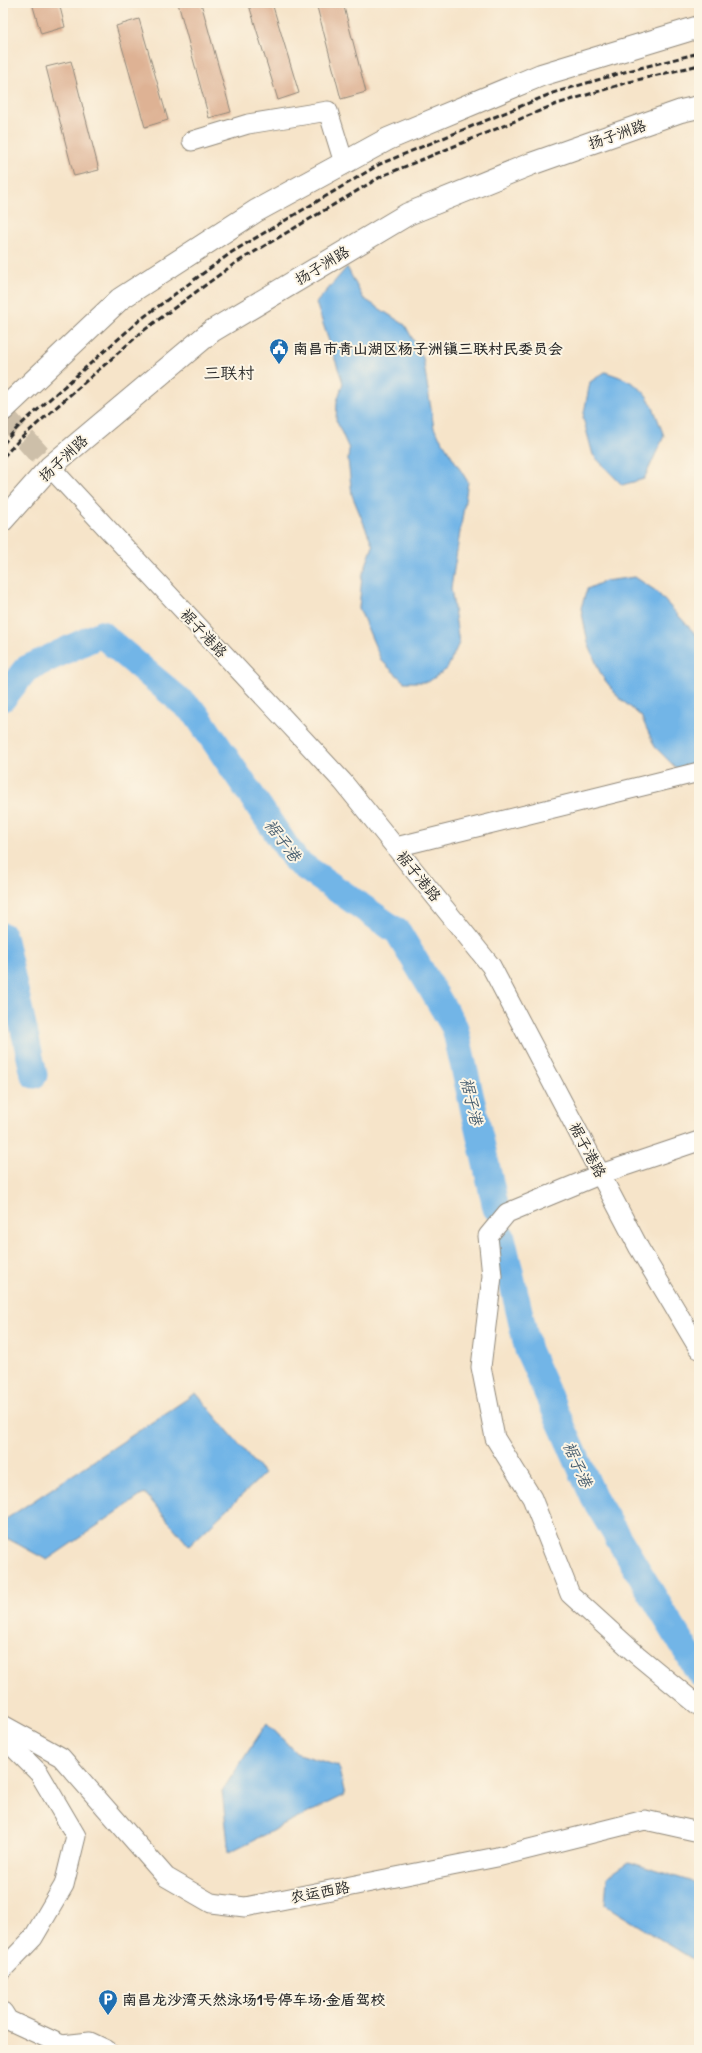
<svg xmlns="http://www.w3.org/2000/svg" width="702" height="2053" font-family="'Patrick Hand','LXGW WenKai TC',sans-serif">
<rect width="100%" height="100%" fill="#fcf5e5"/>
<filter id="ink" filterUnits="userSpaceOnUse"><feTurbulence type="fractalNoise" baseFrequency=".025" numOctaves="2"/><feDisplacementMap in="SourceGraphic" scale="8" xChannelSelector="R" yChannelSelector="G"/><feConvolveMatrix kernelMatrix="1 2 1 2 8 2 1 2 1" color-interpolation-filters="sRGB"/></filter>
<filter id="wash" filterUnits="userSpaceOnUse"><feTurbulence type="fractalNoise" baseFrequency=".012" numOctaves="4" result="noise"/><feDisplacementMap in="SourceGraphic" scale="16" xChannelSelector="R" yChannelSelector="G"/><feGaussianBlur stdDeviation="0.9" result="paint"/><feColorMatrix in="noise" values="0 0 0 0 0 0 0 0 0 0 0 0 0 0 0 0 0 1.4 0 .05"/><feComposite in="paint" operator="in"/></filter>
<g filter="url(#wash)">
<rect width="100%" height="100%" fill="#f6e4c9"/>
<g fill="#72b5e7" stroke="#4e7089">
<polygon points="347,267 363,298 405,325 423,358 434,428 468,482 451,588 459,643 447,669 428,682 404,682 381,660 359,608 362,576 373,546 352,495 348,460 349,449 336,420 337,401 343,383 316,303"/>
<path d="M605 372C648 385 649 396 664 436L644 479 622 485 593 455 583 418 590 382Z"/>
<polygon points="635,577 656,591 699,638 699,761 677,769 655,747 641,716 619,698 601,675 588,643 581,608 587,589 605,581"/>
<polygon points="196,1393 264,1474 189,1546 145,1493 47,1560 3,1536 3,1521"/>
<polygon points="267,1723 296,1753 338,1766 345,1795 229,1852 222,1791"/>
<polygon points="629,1862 699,1884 699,1963 605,1905 607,1877"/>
</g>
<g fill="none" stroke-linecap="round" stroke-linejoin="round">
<g stroke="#72b5e7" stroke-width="27">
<polyline points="3,698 26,669 101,634 196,714 296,861 398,932 455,1028 496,1208"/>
<polyline points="3,936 34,1075"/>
<polyline points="502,1237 528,1350 594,1498 699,1672"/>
</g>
</g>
<g id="blocks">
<g fill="#deb294">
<polygon points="32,3 59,3 65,27 41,34"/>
<polygon points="178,3 201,3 231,112 209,118"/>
<polygon points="254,3 272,3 299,93 278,100 249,5"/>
<polygon points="316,3 343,3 366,92 341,99"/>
<polygon points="139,19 168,120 145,127 116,26"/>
<polygon points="71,61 99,170 74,176 46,67"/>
</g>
</g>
</g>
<g filter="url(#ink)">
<use href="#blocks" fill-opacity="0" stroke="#90887a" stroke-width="1"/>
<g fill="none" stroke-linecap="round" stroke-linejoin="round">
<polyline stroke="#cdbfa9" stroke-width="22" stroke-dasharray="22 11" stroke-linecap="butt" points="3,414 50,467"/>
<g stroke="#90887a" stroke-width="21">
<g id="minor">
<polyline points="192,141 248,124 328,111 344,163"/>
<polyline points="50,467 343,782 491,966 639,1248 699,1349"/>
<polyline points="396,847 699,772"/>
<polyline points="699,1141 601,1174 507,1213 488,1236 492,1276 481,1367 495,1438 532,1498 570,1594 637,1655 699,1706"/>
<polyline points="3,1725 61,1757 166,1877 211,1903 245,1907 497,1857 645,1820 699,1832"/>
<polyline points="3,1737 39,1773 76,1836 64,1885 33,1938 3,1969"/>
<polyline points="3,2012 8,2020 62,2045 90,2042 107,2050"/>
</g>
</g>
<g stroke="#90887a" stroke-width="24">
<g id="major">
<polyline points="3,410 120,299 256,211 388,139 541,75 699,27"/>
<polyline points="3,520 50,467 212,331 408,214 531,164 681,111 699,107"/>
</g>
</g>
<use href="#minor" stroke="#fff" stroke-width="19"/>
<use href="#major" stroke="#fff" stroke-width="22"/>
<g stroke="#2b2b2b" stroke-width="3" stroke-dasharray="6 3" stroke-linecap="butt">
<polyline points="3,444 18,427 141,319 232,252 380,164 553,93 628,71 699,53"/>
<polyline points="3,457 20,439 143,331 234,264 382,176 554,105 629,82 699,65"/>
</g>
</g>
</g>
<defs>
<g id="civic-pin" transform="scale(1)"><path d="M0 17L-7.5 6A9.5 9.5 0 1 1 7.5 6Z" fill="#1f6fb2" stroke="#fcf5e5"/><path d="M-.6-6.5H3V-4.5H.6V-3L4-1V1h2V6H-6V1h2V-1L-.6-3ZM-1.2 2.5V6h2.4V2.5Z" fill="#fff"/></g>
<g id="parking-pin" transform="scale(1)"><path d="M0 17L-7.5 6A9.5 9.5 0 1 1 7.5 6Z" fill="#1f6fb2" stroke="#fcf5e5"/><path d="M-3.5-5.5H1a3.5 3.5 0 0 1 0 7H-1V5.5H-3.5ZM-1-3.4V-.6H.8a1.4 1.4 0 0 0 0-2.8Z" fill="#fff"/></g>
</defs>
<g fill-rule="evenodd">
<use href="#civic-pin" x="279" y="348"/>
<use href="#parking-pin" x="108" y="1999"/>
</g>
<g text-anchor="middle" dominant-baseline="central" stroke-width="4" stroke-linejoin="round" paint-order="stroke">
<g font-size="15" fill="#2b2b2b" stroke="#fcf5e5">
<text transform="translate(617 134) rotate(-19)">扬子洲路</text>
<text transform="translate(322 265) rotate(-31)">扬子洲路</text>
<text transform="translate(63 458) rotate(-43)">扬子洲路</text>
<text transform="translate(204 633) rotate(47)">裾子港路</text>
<text transform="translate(419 876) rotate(51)">裾子港路</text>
<text transform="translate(588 1150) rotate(62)">裾子港路</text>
<text transform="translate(320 1892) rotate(-11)">农运西路</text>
</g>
<g font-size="15" font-weight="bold" fill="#2b2b2b" stroke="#fcf5e5" text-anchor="start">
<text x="293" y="348">南昌市青山湖区杨子洲镇三联村民委员会</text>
<text x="122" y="1999">南昌龙沙湾天然泳场1号停车场·金盾驾校</text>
</g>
<g font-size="16" font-style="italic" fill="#445b6d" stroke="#fcf5e5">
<text transform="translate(283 840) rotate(53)">裾子港</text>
<text transform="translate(472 1101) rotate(77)">裾子港</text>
<text transform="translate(578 1464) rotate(66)">裾子港</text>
</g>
<g font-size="17" fill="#2b2b2b" stroke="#fcf5e5">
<text x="229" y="372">三联村</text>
</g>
</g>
<rect width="702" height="2053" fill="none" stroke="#fcf5e5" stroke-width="16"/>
</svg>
